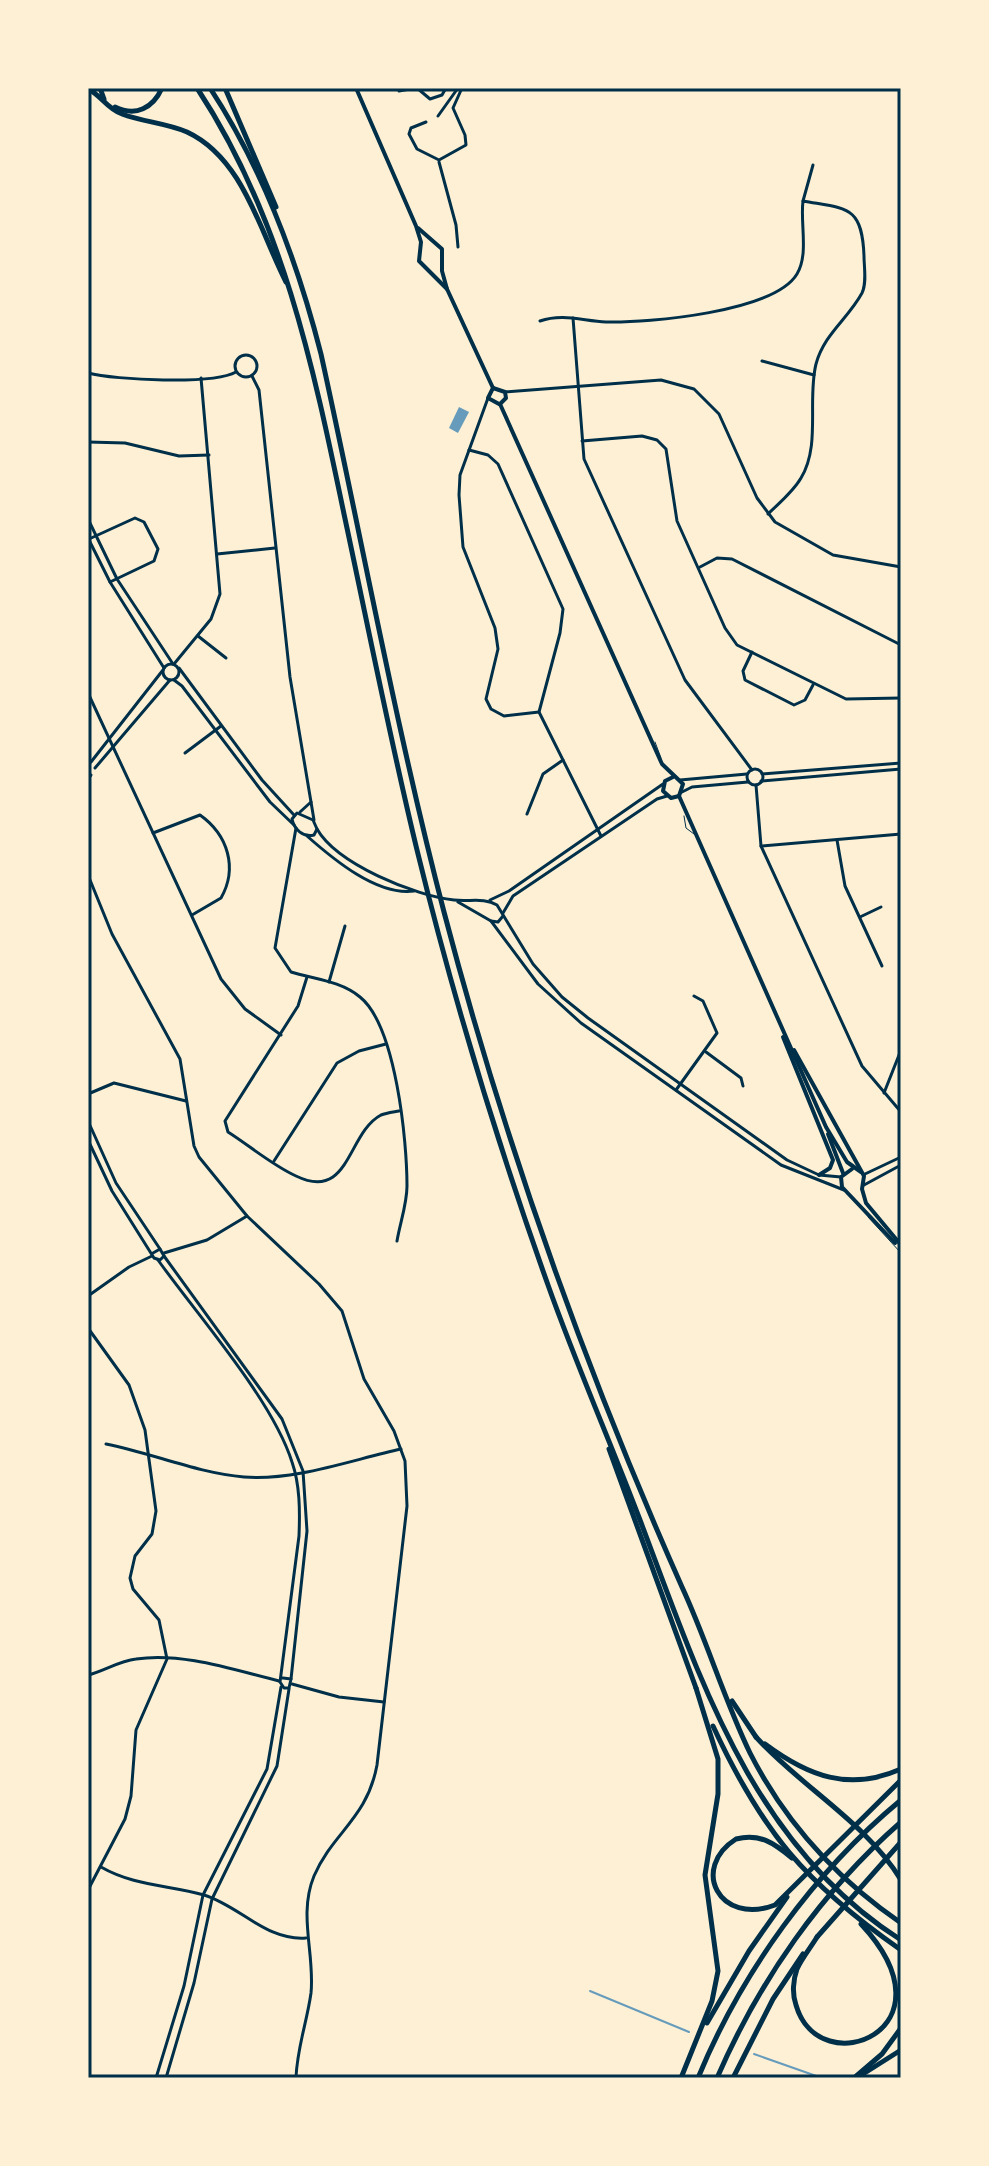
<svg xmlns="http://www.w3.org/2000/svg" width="989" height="2166" font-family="'Titillium Web',sans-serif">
<rect width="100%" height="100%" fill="#fdf0d5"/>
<polygon fill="#669bbc" points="459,407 469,412 458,433 449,428"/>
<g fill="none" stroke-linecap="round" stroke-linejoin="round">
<g stroke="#669bbc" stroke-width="2">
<polyline points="590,1991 689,2032"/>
<polyline points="754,2054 822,2078"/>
</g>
<g stroke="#003049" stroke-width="1">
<polyline points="655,742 661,758"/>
<polyline points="684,816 686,828 694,834"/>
<polyline points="868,1217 901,1253"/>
</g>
<polyline stroke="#003049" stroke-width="2" points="900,1354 901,1351"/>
<g stroke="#003049" stroke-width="3">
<polyline points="417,88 430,99 442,95 446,88"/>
<polyline points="399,91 415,88"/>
<polyline points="438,116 458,88"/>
<polyline points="426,122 411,128 409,134 417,149 439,160 466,145 465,135 453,108 462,88"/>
<polyline points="439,162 456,225 458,247"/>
<polyline points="803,201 813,165"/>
<polyline points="573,318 584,459 685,680 752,770"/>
<path d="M540 321C563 313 583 321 606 322 649 323 774 312 797 274 809 254 800 223 803 201 847 209 862 205 864 256 864 267 867 283 862 293 848 319 824 334 816 364 807 400 821 445 801 478 793 492 779 503 768 514"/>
<circle cx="246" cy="366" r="11"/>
<polyline points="762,361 814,375"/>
<path d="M88 373C115 380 213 385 236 372"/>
<polyline points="252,376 259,390 290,677 311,802"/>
<polyline points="505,392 661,380 694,389 719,414 757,498 775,522 833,555 901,567"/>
<polyline points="488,398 460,475 459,495 463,547 495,628 498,649 486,699 491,709 504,716 539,712"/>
<polyline points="582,441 642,436 657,440 666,449 677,521 725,628 737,645 846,699 901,698"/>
<polyline points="88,442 125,443 179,456 209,455"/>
<polyline points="469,450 488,455 498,464 563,609 560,633 539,712 601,836"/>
<polyline points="88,519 117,579 173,664"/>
<polyline points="88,538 110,582 164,668"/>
<polyline points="89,539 135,518 144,522 158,549 154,561 110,582"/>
<polyline points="217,554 275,548"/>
<polyline points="700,567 717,558 732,559 901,645"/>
<polyline points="198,636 226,658"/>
<polyline points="752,652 743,671 745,680 794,705 805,700 813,685"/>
<circle cx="171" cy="672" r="8"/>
<polyline points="174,664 211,619 220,594 201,378"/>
<polyline points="179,668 262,780 294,815"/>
<polyline points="174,680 182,686 270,802 294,825"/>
<polyline points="88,693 221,979 245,1009 281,1035"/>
<polyline points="185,753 221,726"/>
<polyline points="91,762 163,670"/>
<polyline points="95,768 170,680"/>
<circle cx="755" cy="777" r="8"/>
<polyline points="762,774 901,763"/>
<polyline points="88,779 91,775"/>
<polyline points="680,780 747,774"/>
<polyline points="761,781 901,769"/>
<polyline points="756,785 761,846 862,1066 901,1112"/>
<polyline points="682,792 692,787 748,782"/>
<polyline points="300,812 311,802 314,820"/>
<path d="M297 813 313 820 317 829 314 835C303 838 294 829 292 819Z"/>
<polyline points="527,814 543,774 563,760"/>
<path d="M296 828 275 948 291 972C314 979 341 981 360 997 396 1026 407 1141 407 1186 407 1204 400 1223 397 1241"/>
<path d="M317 829C337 864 415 896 454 900 469 902 484 897 497 905L533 964 562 997 588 1018 787 1160 819 1175 841 1177"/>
<path d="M153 833 200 815C228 835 238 868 221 898L192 915"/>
<path d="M307 836C333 859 377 896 414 891"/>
<polyline points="837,840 845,886 882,966"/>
<polyline points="761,846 901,834"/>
<path d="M88 875 112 934 180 1059 194 1146 199 1157 247 1216 319 1284 342 1311 364 1379 394 1431 405 1461 407 1506 377 1765C367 1819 333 1832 314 1876 298 1915 315 1954 311 1993 307 2022 297 2048 296 2078"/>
<polyline points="490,900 509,891 663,784"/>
<polyline points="458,902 491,921 538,984 581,1023 781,1165 844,1190"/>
<polyline points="503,913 513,896 657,799 667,796"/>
<polyline points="860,917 881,907"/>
<polyline points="491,921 498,922 503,916"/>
<path d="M307 977 298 1006 225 1121 228 1132C250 1146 272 1165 296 1176 350 1202 347 1133 381 1115 386 1113 394 1112 399 1111"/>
<polyline points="329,982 345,926"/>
<polyline points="706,1052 741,1078 743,1086"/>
<polyline points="676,1090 717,1033 703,1001 694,996"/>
<polyline points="884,1093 901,1050"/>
<polyline points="88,1094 114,1083 186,1101"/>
<polyline points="88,1121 116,1183 160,1249"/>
<polyline points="88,1140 112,1191 154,1258 160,1260 164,1256 160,1249 153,1253"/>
<polyline points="274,1161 337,1063 359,1051 386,1044"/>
<polyline points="865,1174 901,1157"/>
<polyline points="864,1185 901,1165"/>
<polyline points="164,1253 207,1240 247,1216"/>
<polyline points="164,1256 282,1419 303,1471 307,1531 291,1679"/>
<path d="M158 1260C198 1316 272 1399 292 1462 300 1485 300 1511 299 1536L280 1682 284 1688H289L291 1679 283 1678"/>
<polyline points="88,1296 129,1267 152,1256"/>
<polyline points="88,1328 129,1385 145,1430 156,1511 152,1534 135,1556 130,1578 133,1589 159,1620 167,1659 136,1730 131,1796 125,1819 88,1890"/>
<path d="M106 1444C152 1453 197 1473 244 1477 295 1481 351 1460 401 1449"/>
<path d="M88 1675C104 1671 119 1661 136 1659 182 1652 234 1670 279 1681"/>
<polyline points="292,1684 339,1697 384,1702"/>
<path d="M101 1867C134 1886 169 1885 204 1895 240 1906 266 1941 306 1938"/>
<polyline points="156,2078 184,1986 203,1895 267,1769 281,1687"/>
<polyline points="166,2078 194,1983 212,1899 277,1766 289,1689"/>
</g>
<g stroke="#003049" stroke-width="4">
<polyline points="356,88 416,226 421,242 419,261 447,289"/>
<polyline points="418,228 442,249 442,271 447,289 493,388"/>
<polyline points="493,388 505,392 506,398 500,404"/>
<polyline points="493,388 488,398 499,404"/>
<polyline points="500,404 662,764 683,784 679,796"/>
<polyline points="673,777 665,781 663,791 671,798 679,796"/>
<polyline points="679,796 826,1127 847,1162 861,1172"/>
<polyline points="783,1037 833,1160 830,1168 819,1175"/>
<polyline points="794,1050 864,1176 862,1189 866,1203 901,1245"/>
<polyline points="828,1134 843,1173"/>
<polyline points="852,1169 841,1177 842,1187 895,1243"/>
</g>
<g stroke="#003049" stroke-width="5">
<path d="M713 1726C762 1832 805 1883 901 1950"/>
<path d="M756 1737C800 1786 866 1822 901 1880"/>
<path d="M765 1744C808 1776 849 1792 901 1769"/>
<path d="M792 1858C774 1843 760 1833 736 1839 690 1868 719 1926 775 1905L901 1780"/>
<path d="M817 1937C811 1947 802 1958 797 1969 793 1980 792 1994 796 2005 819 2085 960 2030 861 1924"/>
<polyline points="817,1937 901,1842"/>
<polyline points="707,2023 749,1951 787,1897"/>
<polyline points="863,2074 901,2050"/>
<polyline points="681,2078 712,2001 718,1971 705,1875 718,1794 718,1759 696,1688"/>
<polyline points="733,2078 773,1999 803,1954"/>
<polyline points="854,2078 882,2054 901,2028"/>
</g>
<g stroke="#003049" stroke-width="5">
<polyline points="100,88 104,99"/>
<path d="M197 88C282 217 313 365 344 514 368 626 390 739 417 850 453 997 497 1142 548 1285 576 1364 610 1441 640 1520 699 1676 752 1846 901 1940"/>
<path d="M210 88C263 169 297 260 321 354 362 540 396 728 444 912 505 1144 585 1369 682 1587 707 1641 724 1699 750 1753 785 1822 837 1879 901 1923"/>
<polyline points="225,88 276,207"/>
<path d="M88 89C101 95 107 109 122 114 143 122 166 123 187 132 243 158 260 231 286 282"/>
<path d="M115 107C136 117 153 108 162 88"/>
<polyline points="609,1449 696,1688"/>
<polyline points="732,1701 756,1737"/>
<path d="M698 2078C741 1973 814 1872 901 1800"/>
<path d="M717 2078C759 1981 821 1892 901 1822"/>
</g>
</g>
<rect width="989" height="2166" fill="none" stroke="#fdf0d5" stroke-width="180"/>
<rect x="90" y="90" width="809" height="1986" fill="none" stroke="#003049" stroke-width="3"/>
</svg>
